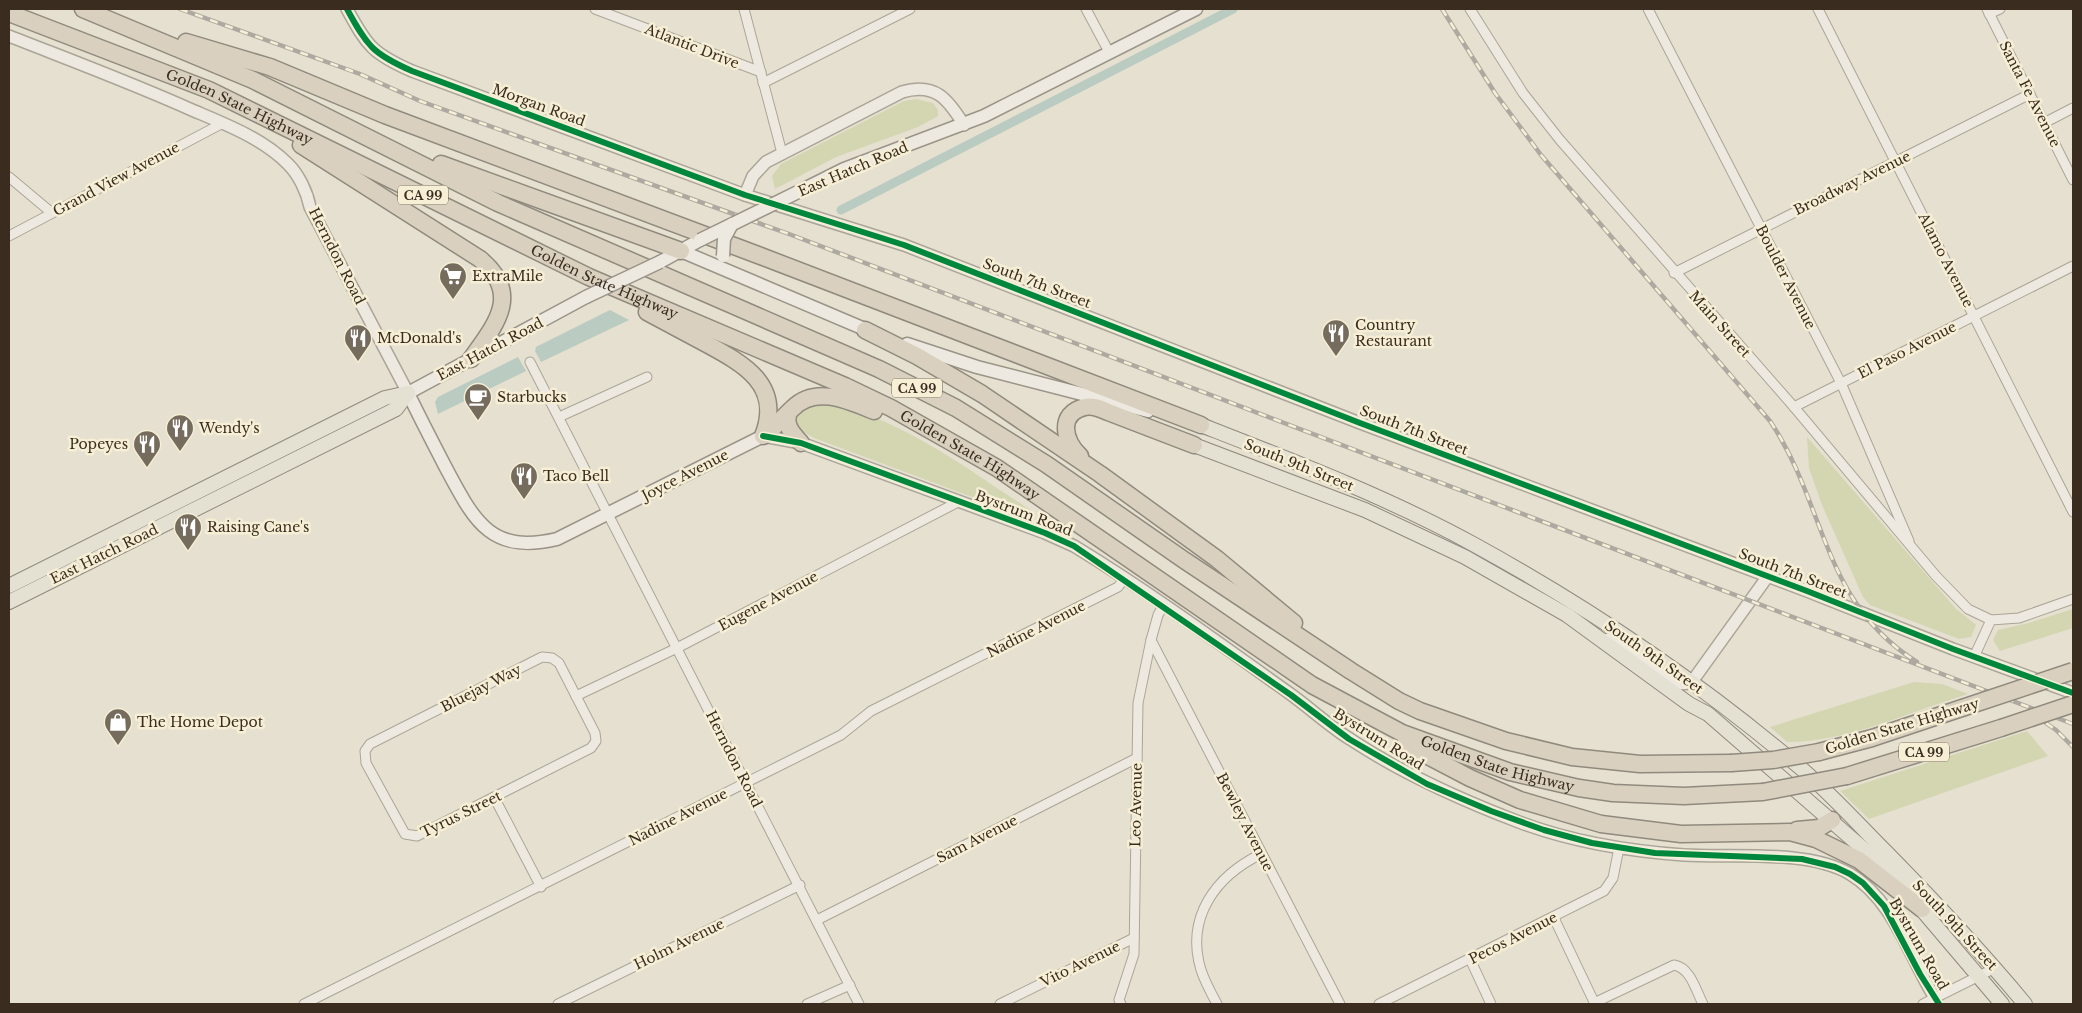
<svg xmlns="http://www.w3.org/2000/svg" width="2082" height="1013" font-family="'Libre Baskerville',serif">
<rect width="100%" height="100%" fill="#e5e0cf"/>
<g fill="#d3d6b1">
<polygon points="916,99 933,103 938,110 938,116 918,127 836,157 775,189 772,176 781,164 904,101"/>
<path d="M821 402C897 414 971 472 1035 513L1031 519 814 438 800 430 795 421C799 409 810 404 821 402Z"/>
<polygon points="1807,437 1956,609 1976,625 1971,637 1959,639 1870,605 1863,597 1822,505 1809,468"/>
<polygon points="2073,609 2073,628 2000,651 1993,640 1998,630 2029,623"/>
<path d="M1914 682 1942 684 1968 694C1909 712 1848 742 1787 742L1770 727Z"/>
<polygon points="2027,731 2048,756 1869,819 1840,791"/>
</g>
<g fill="#bacbc1">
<polygon points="610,310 629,320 541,362 535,351 536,347"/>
<polygon points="518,357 526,371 438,414 435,402 438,397"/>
</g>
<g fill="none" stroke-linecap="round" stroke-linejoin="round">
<polyline stroke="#bacbc1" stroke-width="9" points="841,210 1233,9"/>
<g stroke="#aba597" stroke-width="11">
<g id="minor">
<polyline points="595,9 761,72"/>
<polyline points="744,9 782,153"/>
<polyline points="1086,9 1109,52"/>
<polyline points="1470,9 1523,93 1560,140 1794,407 1936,576 1968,609 1991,620"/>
<polyline points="1648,9 1841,383 1909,541"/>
<polyline points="1818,9 2073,512"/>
<polyline points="1987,9 2073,180"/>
<polyline points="1989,14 2000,9"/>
<polyline points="763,83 910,9"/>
<polyline points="2044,123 2073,108"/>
<polyline points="9,177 52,213"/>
<polyline points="9,236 223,123"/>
<polyline points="1674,273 2030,94"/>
<polyline points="530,362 859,1004"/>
<polyline points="1794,407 2073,266"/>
<polyline points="559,417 647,377"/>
<polyline points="1151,640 1340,1004"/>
<polygon points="542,657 552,658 559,663 595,733 596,741 591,748 417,836 405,834 366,763 365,751 370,744"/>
<polyline points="1974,657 1991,620 2019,618 2073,599"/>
<polyline points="576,696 677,648 958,502"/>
<polyline points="494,797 541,887"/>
<polyline points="1554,918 1595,1004"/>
<polyline points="817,920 1137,758"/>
<polyline points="1470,959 1491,1004"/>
<path d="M1594 1003 1674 965C1691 968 1696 991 1703 1004"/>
<polyline points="304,1004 841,735 871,711 1118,587 1124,579"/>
<polyline points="558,1004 800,885"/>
<polyline points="807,1004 850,985"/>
<polyline points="1000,1004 1134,938"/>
<polyline points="1121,1004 1119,1000 1134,954 1138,703 1151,640 1158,615 1163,606"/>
<path d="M1217 1004C1211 993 1205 982 1201 970 1185 917 1216 876 1261 854"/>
<polyline points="1379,1004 1604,891 1613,878 1619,848"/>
<polyline points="1923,1004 1995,968"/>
</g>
</g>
<g stroke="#aba597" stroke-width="14">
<g id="tertiary">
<path d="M347 9C367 46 373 54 412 71L745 195 904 245 1360 423 1807 591 1953 649 2073 693"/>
<path d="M9 36C70 60 132 83 192 110 225 124 262 138 288 164 299 175 307 192 310 207L408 393"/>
<path d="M745 195 753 176 766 162 902 92C935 82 948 99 964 125"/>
<path d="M763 436 801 443 1045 533 1074 546C1148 591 1219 643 1289 693 1310 708 1329 726 1350 739 1403 774 1461 800 1519 822 1572 842 1628 851 1684 855 1732 858 1808 849 1850 874 1894 900 1909 957 1935 998"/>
<polyline points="1608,639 1629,649 1679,684 1691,683 1768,576"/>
</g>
</g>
<g stroke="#9a9488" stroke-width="15">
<g id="secondary">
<polyline points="800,191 844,169 984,116 1196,9"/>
<polyline points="681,251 874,333"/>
<polyline points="660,262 700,240"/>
<path d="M586 297 408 393C420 418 433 443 446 468 474 520 490 555 557 539L763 436"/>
<polyline points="907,344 977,367 1148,411"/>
</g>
</g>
<g stroke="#908a7e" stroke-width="16">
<g id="primary">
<path d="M1201 425C1293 461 1387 497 1473 544 1590 608 1702 684 1803 770 1833 796 1859 825 1887 853 1935 902 1981 951 2025 1004"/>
<polyline points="1194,445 1365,510 1465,557 1567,615 1689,704 1708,714 1889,871 2002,1004"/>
<polyline points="9,586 385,398 408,393"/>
<polyline points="9,602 396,409 408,393"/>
</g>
</g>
<g stroke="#908a7e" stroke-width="19">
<g id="motorway">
<polyline points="83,9 253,80 498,203 879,369 956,408 1046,464 1184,560 1351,671 1399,701 1420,711 1506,741 1572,757 1640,764 1731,763"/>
<path id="s1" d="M9 13 209 90 589 277 845 386 891 408 997 468 1312 685 1402 733 1510 772 1579 788 1613 793 1684 796 1763 792"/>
<polyline points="186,42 270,67 385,115 758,255 1201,425"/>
<path d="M301 145 480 259C522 294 496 324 471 359"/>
<polyline points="441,164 681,251"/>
<path d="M647 312C666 322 686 333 705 343 744 364 783 385 763 436"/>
<polyline points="865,330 917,356 982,394 1100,474 1217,559 1294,623"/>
<path d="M788 414C785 427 793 434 801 443"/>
<path d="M765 435C775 427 783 417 793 408 816 385 849 401 874 411"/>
<path d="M1080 456C1064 442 1057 413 1085 407 1093 405 1101 409 1108 412L1194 445"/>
<polyline points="1405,744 1470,778 1520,800 1601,824 1681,834 1790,832 1816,839 1859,860 1922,909"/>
<polyline points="1819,752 1872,738 1962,708"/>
<polyline points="1847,776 2001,728"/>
<polyline points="1797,830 1819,828 1832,820"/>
</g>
</g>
<use href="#minor" stroke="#ede9e0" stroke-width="9"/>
<use href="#tertiary" stroke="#ede9e0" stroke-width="11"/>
<use href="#secondary" stroke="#ede9e0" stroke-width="12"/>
<use href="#primary" stroke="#e4e0d2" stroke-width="14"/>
<use href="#motorway" stroke="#d9d0bf" stroke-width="16"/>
<g stroke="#ada9a0" stroke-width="4.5">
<g id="rail">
<polyline points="180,9 360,74 420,101 789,234 2073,724"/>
<path d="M1442 9 1495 93 1541 155 1770 421C1827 506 1821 602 1917 662"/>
<polyline points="2033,714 2056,730 2073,747"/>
</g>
</g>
<use href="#rail" stroke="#f6eed5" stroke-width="2.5" stroke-dasharray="8" stroke-linecap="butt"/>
<g stroke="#9a9488" stroke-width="15" stroke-linecap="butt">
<g id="secondary-bridge">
<polyline points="700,240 800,191"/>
<polyline points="723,256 724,239 732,224"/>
<polyline points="586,297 660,262"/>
</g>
</g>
<g stroke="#908a7e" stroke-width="19" stroke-linecap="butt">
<g id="motorway-bridge">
<polyline points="1962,708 2073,671"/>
<polyline points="2001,728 2073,704"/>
<polyline points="1731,763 1773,760 1819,752"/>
<polyline points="1763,792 1847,776"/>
</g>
</g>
<use href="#secondary-bridge" stroke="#ede9e0" stroke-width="12"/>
<use href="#motorway-bridge" stroke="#d9d0bf" stroke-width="16"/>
<g stroke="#f6eed5" stroke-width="9">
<g id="cycleway">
<path d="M347 9C367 46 373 54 412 71L745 195 904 245 1360 423 1807 591 1953 649 2073 693"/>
<polyline points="763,436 801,443 1045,533 1074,546 1291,695 1349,739 1427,784 1491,811 1544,830 1592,843 1655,853 1802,859 1835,867 1850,874 1863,883 1884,906 1920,974 1939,1004"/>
</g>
</g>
<use href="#cycleway" stroke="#00873e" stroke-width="6"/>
</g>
<defs>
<g id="supermarket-pin" transform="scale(1.4375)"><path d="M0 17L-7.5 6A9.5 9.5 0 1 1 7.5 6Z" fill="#766c5d" stroke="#f6eed5"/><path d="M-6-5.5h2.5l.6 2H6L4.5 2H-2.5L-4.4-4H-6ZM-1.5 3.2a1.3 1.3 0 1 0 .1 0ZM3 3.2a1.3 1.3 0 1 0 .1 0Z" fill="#fff"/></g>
<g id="restaurant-pin" transform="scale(1.4375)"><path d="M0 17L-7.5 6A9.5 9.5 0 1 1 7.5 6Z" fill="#766c5d" stroke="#f6eed5"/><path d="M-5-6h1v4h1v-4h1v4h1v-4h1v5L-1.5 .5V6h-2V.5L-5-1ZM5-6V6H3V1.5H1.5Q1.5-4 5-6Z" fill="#fff"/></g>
<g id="cafe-pin" transform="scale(1.4375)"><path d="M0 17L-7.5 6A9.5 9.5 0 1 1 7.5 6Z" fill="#766c5d" stroke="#f6eed5"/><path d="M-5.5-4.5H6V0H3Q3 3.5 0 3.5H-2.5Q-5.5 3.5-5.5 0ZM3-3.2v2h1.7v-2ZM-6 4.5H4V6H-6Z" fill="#fff"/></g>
<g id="shop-pin" transform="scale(1.4375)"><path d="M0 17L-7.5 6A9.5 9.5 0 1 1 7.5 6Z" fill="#766c5d" stroke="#f6eed5"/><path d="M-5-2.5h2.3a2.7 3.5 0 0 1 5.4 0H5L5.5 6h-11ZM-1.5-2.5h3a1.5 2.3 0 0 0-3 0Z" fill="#fff"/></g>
</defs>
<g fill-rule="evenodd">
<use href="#supermarket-pin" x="453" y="276"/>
<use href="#restaurant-pin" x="1336" y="333"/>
<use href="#restaurant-pin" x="358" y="338"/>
<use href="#cafe-pin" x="478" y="397"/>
<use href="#restaurant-pin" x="180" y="428"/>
<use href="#restaurant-pin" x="147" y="444"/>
<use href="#restaurant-pin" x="524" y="476"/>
<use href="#restaurant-pin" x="188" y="527"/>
<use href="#shop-pin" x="118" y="722"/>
</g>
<g text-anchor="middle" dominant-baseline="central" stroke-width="5" stroke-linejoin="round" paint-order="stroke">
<g fill="#f6eed5" stroke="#726756" stroke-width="1">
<rect x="398" y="185.5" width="50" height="19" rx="4"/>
<rect x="892" y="378.5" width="50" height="19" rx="4"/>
<rect x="1899" y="742.5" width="50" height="19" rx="4"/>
</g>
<g font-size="12" font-weight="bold" fill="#3a2d1f">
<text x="423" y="195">CA 99</text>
<text x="917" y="388">CA 99</text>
<text x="1924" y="752">CA 99</text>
</g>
<g font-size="14" fill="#3a2d1f" stroke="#f6eed5">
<text transform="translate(692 46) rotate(21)">Atlantic Drive</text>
<text transform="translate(2030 94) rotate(63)">Santa Fe Avenue</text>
<text transform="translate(539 105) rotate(20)">Morgan Road</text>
<text stroke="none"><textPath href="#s1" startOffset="249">Golden State Highway</textPath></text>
<text transform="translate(853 169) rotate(-23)">East Hatch Road</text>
<text transform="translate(116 179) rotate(-28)">Grand View Avenue</text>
<text transform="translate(1852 183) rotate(-26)">Broadway Avenue</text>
<text transform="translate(337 256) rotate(63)">Herndon Road</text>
<text transform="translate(1946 260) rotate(63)">Alamo Avenue</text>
<text transform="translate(1786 277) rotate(63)">Boulder Avenue</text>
<text stroke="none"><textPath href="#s1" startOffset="654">Golden State Highway</textPath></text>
<text transform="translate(1037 283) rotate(21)">South 7th Street</text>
<text transform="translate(1720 324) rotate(48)">Main Street</text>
<text transform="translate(490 349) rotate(-28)">East Hatch Road</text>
<text transform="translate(1907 350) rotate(-27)">El Paso Avenue</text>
<text transform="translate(1414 430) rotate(21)">South 7th Street</text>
<text stroke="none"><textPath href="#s1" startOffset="1059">Golden State Highway</textPath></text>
<text transform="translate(1299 465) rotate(22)">South 9th Street</text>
<text transform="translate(685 475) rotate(-27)">Joyce Avenue</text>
<text transform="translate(1024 513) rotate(21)">Bystrum Road</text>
<text transform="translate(104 554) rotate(-26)">East Hatch Road</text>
<text transform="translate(1793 573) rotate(21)">South 7th Street</text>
<text transform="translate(768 601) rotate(-28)">Eugene Avenue</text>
<text transform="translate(1036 629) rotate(-27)">Nadine Avenue</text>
<text transform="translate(1654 657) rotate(35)">South 9th Street</text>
<text transform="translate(481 688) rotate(-27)">Bluejay Way</text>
<text transform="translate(1902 726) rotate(-17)">Golden State Highway</text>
<text transform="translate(1379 739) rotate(32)">Bystrum Road</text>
<text transform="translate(734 759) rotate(63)">Herndon Road</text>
<text stroke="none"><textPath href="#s1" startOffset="1674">Golden State Highway</textPath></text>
<text transform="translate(1136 805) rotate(-89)">Leo Avenue</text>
<text transform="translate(461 814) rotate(-26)">Tyrus Street</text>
<text transform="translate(678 817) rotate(-27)">Nadine Avenue</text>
<text transform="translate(1245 822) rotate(63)">Bewley Avenue</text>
<text transform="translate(977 839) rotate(-27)">Sam Avenue</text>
<text transform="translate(1955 925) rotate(47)">South 9th Street</text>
<text transform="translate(1513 938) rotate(-27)">Pecos Avenue</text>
<text transform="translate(679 944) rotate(-26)">Holm Avenue</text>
<text transform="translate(1919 944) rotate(60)">Bystrum Road</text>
<text transform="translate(1080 964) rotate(-26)">Vito Avenue</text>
</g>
<g font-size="14" fill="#3a2d1f" stroke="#f6eed5" text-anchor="start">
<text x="472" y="276">ExtraMile</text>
<text x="1355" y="325">Country<tspan x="1355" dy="16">Restaurant</tspan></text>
<text x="377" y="338">McDonald's</text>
<text x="497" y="397">Starbucks</text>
<text x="199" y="428">Wendy's</text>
<text x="128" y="444" text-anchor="end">Popeyes</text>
<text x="543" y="476">Taco Bell</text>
<text x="207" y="527">Raising Cane's</text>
<text x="137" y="722">The Home Depot</text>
</g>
</g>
<rect width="2082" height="1013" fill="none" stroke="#3a2d1f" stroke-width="20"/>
</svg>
